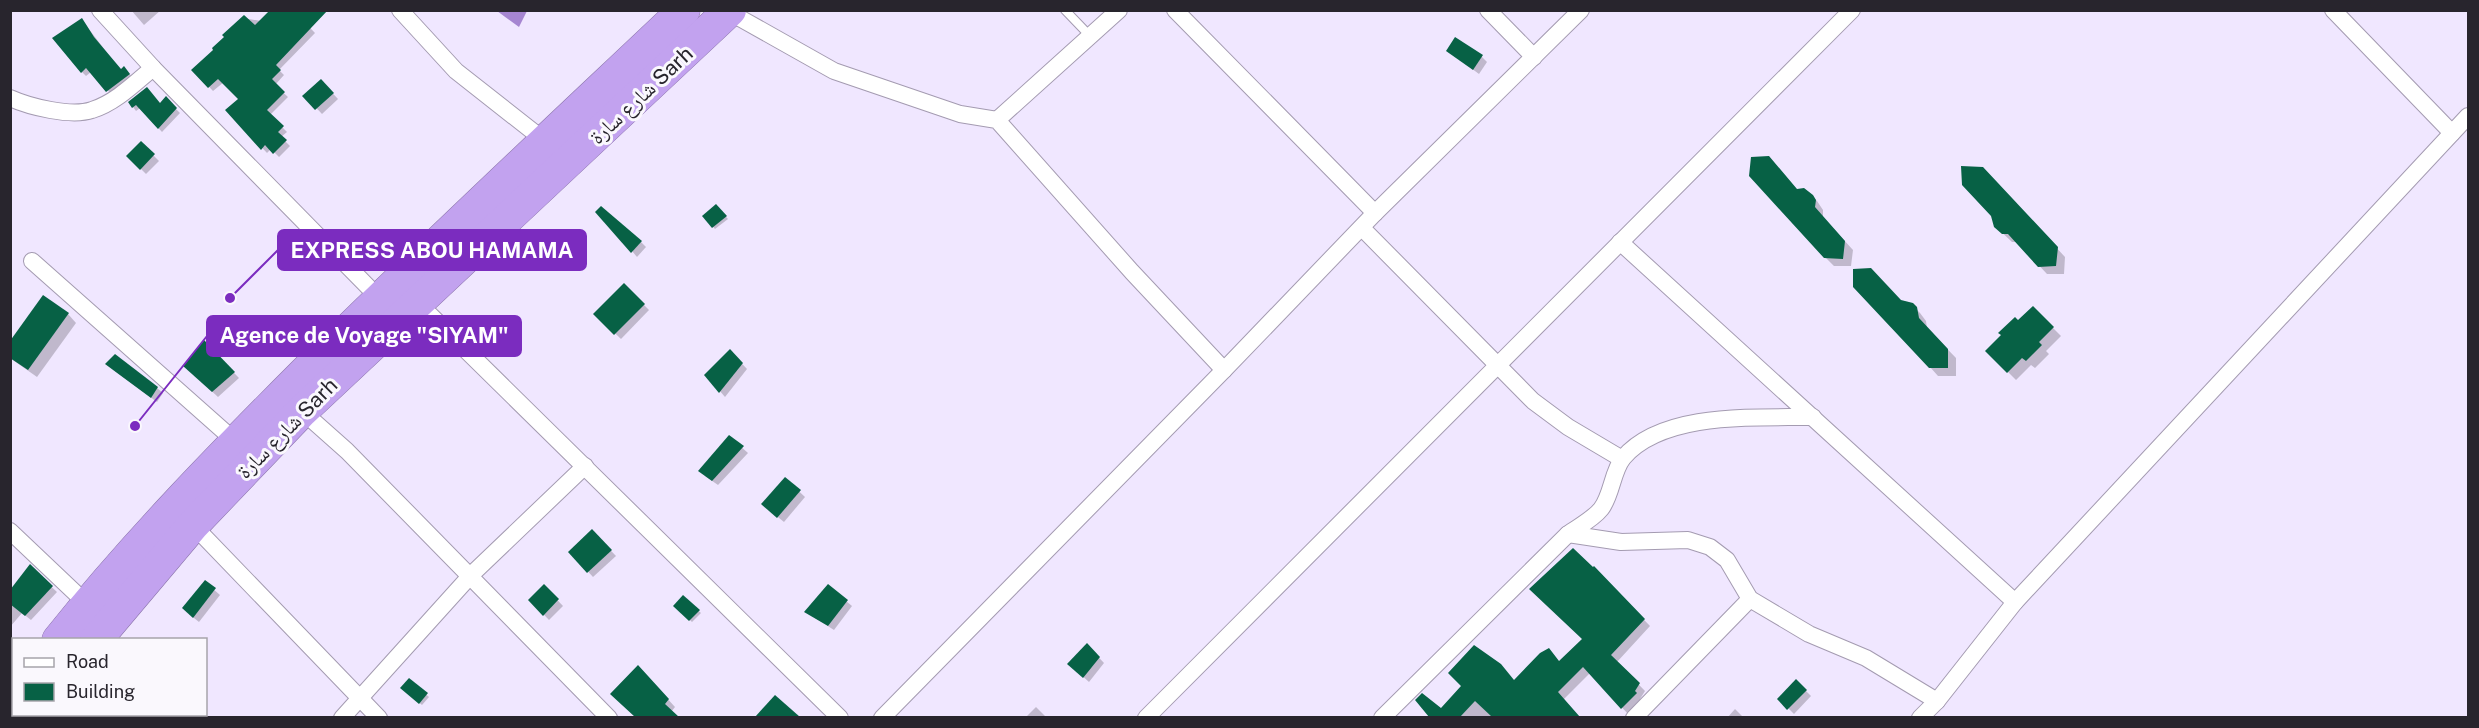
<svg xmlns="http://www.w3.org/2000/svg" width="2479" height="728" font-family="'Public Sans','Noto Naskh Arabic',sans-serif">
<rect width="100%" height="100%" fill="#f0e7ff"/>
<polygon fill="#a686d1" points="497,11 527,11 519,27"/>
<g fill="#0003">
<polygon points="131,10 161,10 144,25"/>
<polygon points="293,10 315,33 279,70 284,75 275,85 288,97 270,115 287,132 281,137 290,146 279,157 271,149 267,153 227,110 241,99 224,82 213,91 193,70 215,50 243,18 285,25"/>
<polygon points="82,20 121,71 124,68 134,79 112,95 91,72 86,76 82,72"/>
<polygon points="1448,51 1482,57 1487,62 1479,74"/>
<polygon points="321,81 338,99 322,114 305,96"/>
<polygon points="166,99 180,113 162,132 140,108 136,111 130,103 161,105"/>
<polygon points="141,143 159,161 146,174 128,156"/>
<polygon points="1991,177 2065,257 2064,274 2047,274 2017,242 2012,242 1995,226 1992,215"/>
<polygon points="1798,190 1808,193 1817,201 1823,210 1823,217 1853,250 1851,266 1834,266 1825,257"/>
<polygon points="716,206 728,219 715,229 704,216"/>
<polygon points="641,242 646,247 637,257 632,251"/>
<polygon points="624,285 649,310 621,339 595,314"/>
<polygon points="1901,301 1912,305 1920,313 1926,321 1927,328 1956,358 1956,376 1938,376 1930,367"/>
<polygon points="2033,308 2061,336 2046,351 2049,354 2035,368 2031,365 2016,380 1987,351"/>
<polygon points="68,314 76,323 37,377 10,358"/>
<polygon points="204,342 239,378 218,397 190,371"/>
<polygon points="730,351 747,369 725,397 706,375"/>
<polygon points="112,369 157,388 163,393 157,402"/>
<polygon points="730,437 748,453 718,485 705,476"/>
<polygon points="786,479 805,497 784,522 768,509"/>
<polygon points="592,531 616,556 593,577 570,552"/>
<polygon points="30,567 57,592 31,620 22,613 10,627 10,592"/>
<polygon points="1594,568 1650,626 1617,662 1645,691 1640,699 1642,701 1628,714 1590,673 1563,700 1577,718 1433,718 1417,700 1441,710 1560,663 1584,640"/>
<polygon points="205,582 220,595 199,622 189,614"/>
<polygon points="544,586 563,606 549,620 530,600"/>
<polygon points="828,586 852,606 834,630 806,612"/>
<polygon points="683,597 701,613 692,622 675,606"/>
<polygon points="1087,645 1104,663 1089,682 1069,664"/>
<polygon points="645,674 675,707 671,712 677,718 637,718 612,694"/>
<polygon points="409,680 429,697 422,705 402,688"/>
<polygon points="1796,681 1811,696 1794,714 1779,699"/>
<polygon points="775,697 797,718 757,718"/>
<polygon points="1036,707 1047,718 1025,718"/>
<polygon points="1735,709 1744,718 1727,718"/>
</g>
<g fill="#076145">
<polygon points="270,10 328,10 276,65 281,70 272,79 285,92 267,110 284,126 278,132 287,140 273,154 265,145 261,150 225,110 238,99 218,79 208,88 191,70 213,50 212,48 224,37 222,35 244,15 255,25"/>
<polygon points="82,18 94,37 121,69 124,66 130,74 106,92 86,68 81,73 52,38"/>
<polygon points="1455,37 1483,55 1473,70 1446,51"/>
<polygon points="321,79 334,93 315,110 302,96"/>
<polygon points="147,87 160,103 166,96 177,108 158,129 136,105 132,108 128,102"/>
<polygon points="141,141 155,154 140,170 126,156"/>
<polygon points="1769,156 1797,189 1804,188 1813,195 1816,200 1815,207 1845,241 1843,259 1824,258 1749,176 1751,157"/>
<polygon points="1961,166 1983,167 2058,247 2056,266 2038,267 2008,234 2002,234 1994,227 1991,216 1962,185"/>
<polygon points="716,204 727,216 712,228 702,216"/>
<polygon points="601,206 642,241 631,253 595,212"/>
<polygon points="1871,268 1901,300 1913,303 1917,307 1919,318 1948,349 1948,368 1929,368 1853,287 1853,269"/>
<polygon points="624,283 645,304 614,335 593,314"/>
<polygon points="43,295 69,313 28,370 10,358 10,341"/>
<polygon points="2033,306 2054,327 2039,342 2042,345 2026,361 2022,358 2007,373 1985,351 2001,335 1998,333 2015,317 2018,320"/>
<polygon points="204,340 235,372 212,392 183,366"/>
<polygon points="730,349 743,363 719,393 704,375"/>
<polygon points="115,354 158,387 151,398 105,364"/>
<polygon points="729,435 744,446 712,481 698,471"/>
<polygon points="785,477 801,490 777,518 761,504"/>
<polygon points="592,529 612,550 587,573 568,552"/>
<polygon points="1573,548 1593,567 1594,566 1645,619 1611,655 1640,683 1635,691 1637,693 1621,709 1583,667 1558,692 1580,717 1492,717 1475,701 1460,717 1429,717 1415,700 1422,693 1441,708 1461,686 1448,673 1474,645 1501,664 1514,680 1540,653 1549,648 1559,661 1582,639 1529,589"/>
<polygon points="30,564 53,586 25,616 10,604 10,590"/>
<polygon points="205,580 216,588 193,618 182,608"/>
<polygon points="544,584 559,599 543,616 528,600"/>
<polygon points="828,584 848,600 828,626 804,612"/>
<polygon points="683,595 700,610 689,621 673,606"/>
<polygon points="1087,643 1100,657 1083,678 1067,664"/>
<polygon points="638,665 669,699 665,704 679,717 635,717 610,694"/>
<polygon points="409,678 428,693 419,704 400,688"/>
<polygon points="1796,679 1807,690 1787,710 1777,699"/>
<polygon points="775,695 800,717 755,717"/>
</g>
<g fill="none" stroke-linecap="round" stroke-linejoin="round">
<g stroke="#a49bb1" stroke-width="10">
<polyline id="lane" points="1065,10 1090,36"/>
</g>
<g stroke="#a49bb1" stroke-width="18">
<g id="street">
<polyline points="100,10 153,68 379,298"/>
<polyline points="400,10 456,71 545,141"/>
<polyline points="1175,10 1375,213"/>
<polyline points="1488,10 1534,57"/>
<polyline points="2333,10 2452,133"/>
<polyline points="729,12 834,71 960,114 997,120 1132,272 1224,370"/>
<path d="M10 98C30 107 71 117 92 110 115 103 135 83 153 68"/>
<polyline points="997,120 1119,10"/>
<polyline points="1362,228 1533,401 1568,427 1622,459"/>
<polyline points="1620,242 2015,602"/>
<polyline points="32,261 235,441"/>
<polyline points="418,303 840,718"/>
<polyline points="302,411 347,451 609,718"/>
<polyline points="193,525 379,718"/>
<polyline points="10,531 87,604"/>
<polyline points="1568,534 1621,542 1688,540 1710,547 1727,560 1750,599 1809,634 1866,658 1937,701"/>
<polyline points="342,718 471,575 585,466"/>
<polyline points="882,718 1224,370 1375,213 1581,10"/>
<polyline points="1146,718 1852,10"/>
<path d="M1382 718 1568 534C1578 527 1593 519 1601 509 1612 495 1612 472 1623 458 1663 411 1757 418 1813 417"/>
<polyline points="1634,718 1750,599"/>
<polyline points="1920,718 1937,701 2015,602 2468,116"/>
</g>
</g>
<g stroke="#8c76ab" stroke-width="33">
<g id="highway">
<path d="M58 640C134 545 218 459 304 373 428 250 556 131 684 10"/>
<polyline points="96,640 193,525 302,411 730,10"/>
<polyline points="10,701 14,697"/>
<polyline points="35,718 37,714"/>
</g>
</g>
<use href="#lane" stroke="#fff" stroke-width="8"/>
<use href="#street" stroke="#fff" stroke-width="16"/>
<use href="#highway" stroke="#c2a2ef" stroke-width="32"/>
</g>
<g text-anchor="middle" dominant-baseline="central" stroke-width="6" stroke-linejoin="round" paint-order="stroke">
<g font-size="21" fill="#28252d" stroke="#faf8fd">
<text transform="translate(641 95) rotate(-43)">شارع سارة Sarh</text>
<text transform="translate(287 428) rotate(-45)">شارع سارة Sarh</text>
</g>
</g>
<path fill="none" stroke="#7b2cbf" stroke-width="2" d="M230 298L278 250M135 426L207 336"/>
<g fill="#7b2cbf" stroke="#faf8fd" stroke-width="2">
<circle cx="230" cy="298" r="6"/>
<circle cx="135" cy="426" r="6"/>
</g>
<g fill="#7b2cbf" stroke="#7b2cbf" stroke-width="2">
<rect x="278" y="230" width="308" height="40" rx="6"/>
<rect x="207" y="316" width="314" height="40" rx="6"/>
</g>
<g font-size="22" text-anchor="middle" font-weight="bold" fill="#fff">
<text x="432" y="258">EXPRESS ABOU HAMAMA</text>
<text x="364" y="343">Agence de Voyage "SIYAM"</text>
</g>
<rect width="2479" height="728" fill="none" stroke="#28252d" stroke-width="24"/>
<rect x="12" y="638" width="195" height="78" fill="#faf8fd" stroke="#a6a4aa" stroke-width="1.5"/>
<rect x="24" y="658" width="30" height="9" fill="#ffffff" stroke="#a6a4aa" stroke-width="1.5"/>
<text x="66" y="668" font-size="18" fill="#28252d">Road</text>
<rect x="24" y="683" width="30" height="18" fill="#076145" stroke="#a6a4aa" stroke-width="1.5"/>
<text x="66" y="698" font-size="18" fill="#28252d">Building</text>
</svg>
